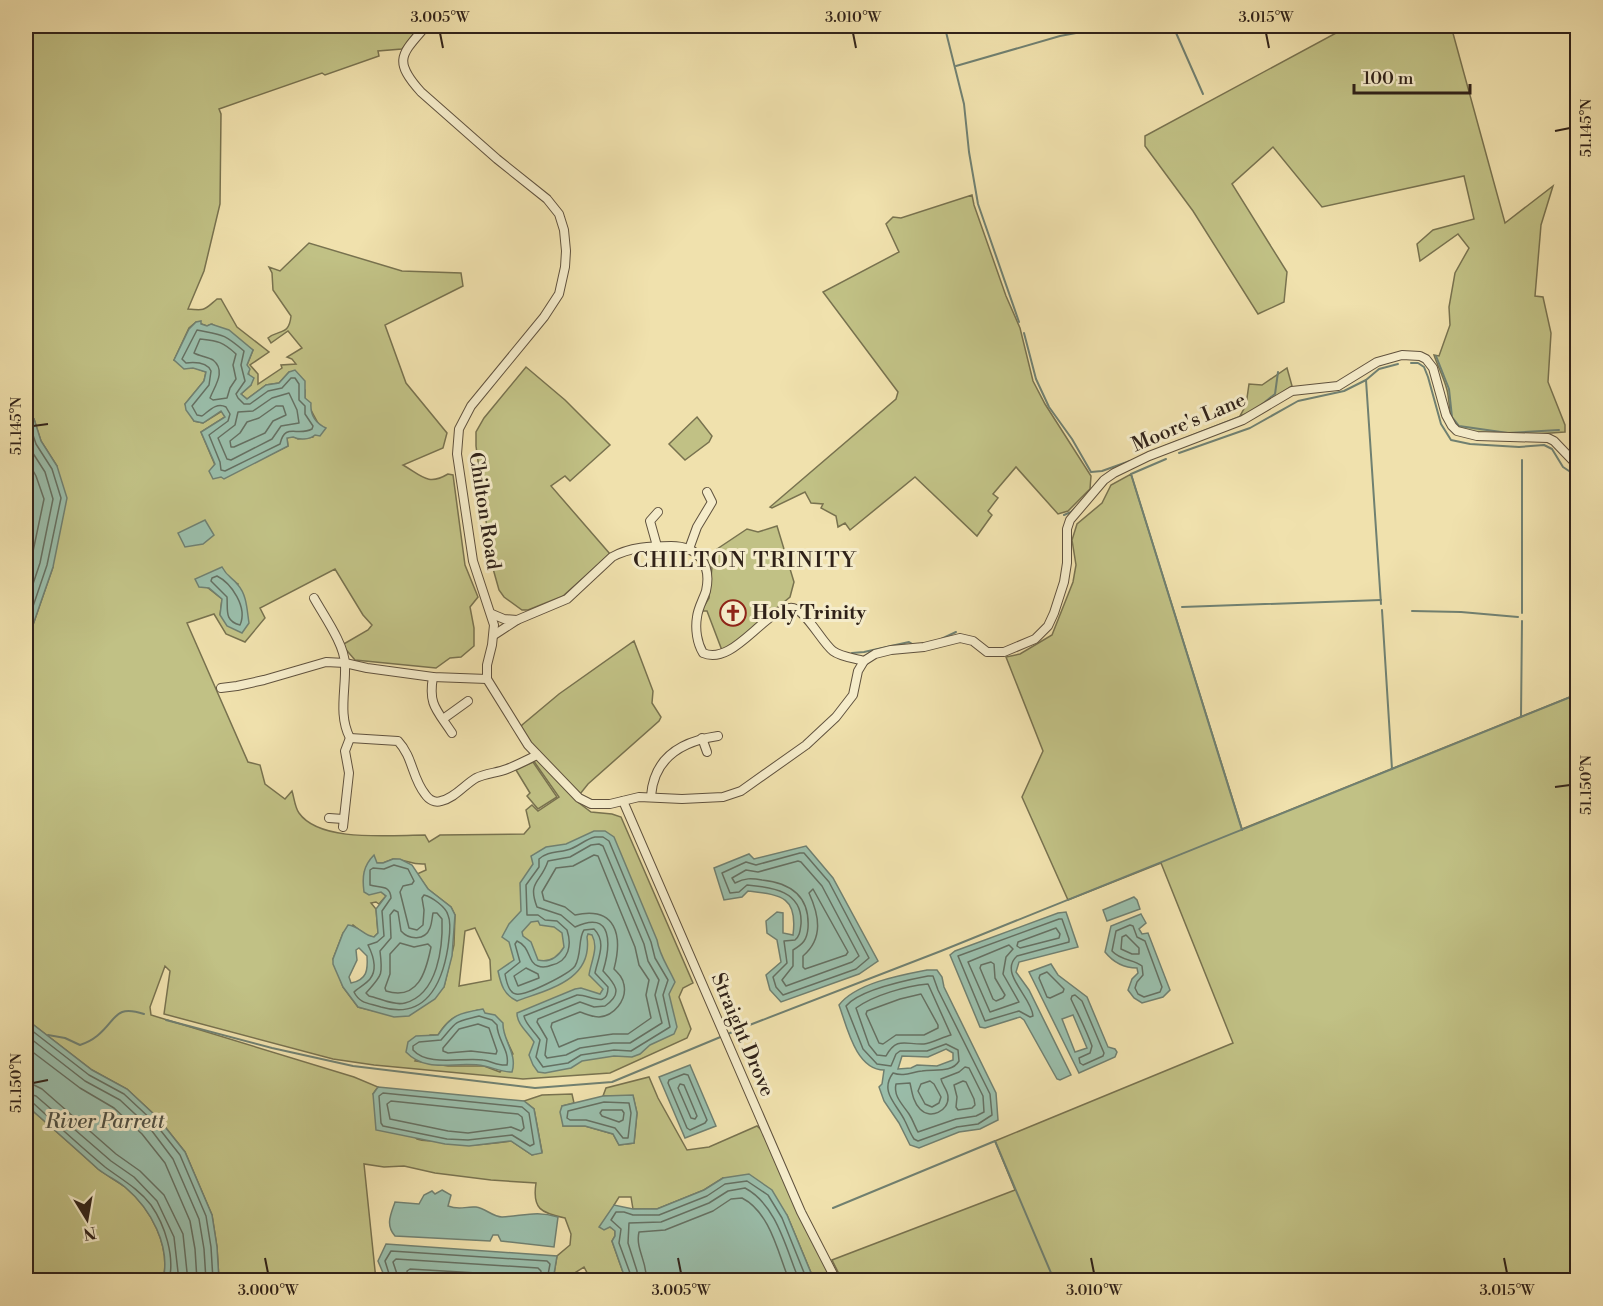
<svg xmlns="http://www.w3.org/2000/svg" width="1603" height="1306" font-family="'Libre Bodoni',serif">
<rect width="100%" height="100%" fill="#f0e1ad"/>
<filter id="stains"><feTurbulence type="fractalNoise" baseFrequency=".00333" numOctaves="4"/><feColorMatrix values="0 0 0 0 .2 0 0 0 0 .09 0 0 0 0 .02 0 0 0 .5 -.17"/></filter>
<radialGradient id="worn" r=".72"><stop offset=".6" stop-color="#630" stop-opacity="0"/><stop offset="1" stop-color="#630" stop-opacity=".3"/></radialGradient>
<g fill="#c1c185" stroke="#78724f" stroke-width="1.5" fill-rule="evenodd">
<path d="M26 26H420L402 49 378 51 379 56 325 75 322 73 219 109 221 114 220 204 204 271 188 309C206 311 204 310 217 299H221L237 327 269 352 250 365 258 374V384L282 368 281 365 296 364 292 359 287 357 302 348 288 331 271 343 268 338C279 329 289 336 291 316L273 290 272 273 269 267 280 271 309 243 402 271 461 273 463 286 385 325 406 383 447 433 443 448 403 465C422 476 428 486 448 474L453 475 465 565 478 597 470 607 474 628V646L461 657 450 658 436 668 355 660 342 645 368 630 372 625 363 615 335 569 260 608 265 618 245 642 226 634 214 614 187 623 248 762 260 765 265 784 285 799 292 791C294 797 295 808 299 813 320 843 392 835 425 835L429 842 440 835 524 834 530 827 526 810 532 805 538 811 559 797 533 760 538 757 518 731 522 725 559 694 634 641 653 691 652 703 661 717 659 721 588 784 580 794 579 803 591 812 612 814 621 817 693 983 683 988 679 997 691 1029 687 1038 610 1073 523 1079 374 1065 333 1059 164 1014 170 971 165 966 150 1007 151 1015 354 1077 378 1087 373 1094 417 1139C424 1142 429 1140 436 1141 466 1147 481 1145 511 1141L532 1155 542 1152 534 1109 524 1101 542 1095 572 1094 574 1103 562 1106 563 1126H585L613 1134 619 1145 634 1143 637 1113 633 1096H603L606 1088 649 1077 658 1098 687 1150 709 1147 757 1126 768 1136 831 1280H814L787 1215 723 1178 704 1190 657 1209H633L631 1197H619L614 1205 610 1227 615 1230V1236L612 1241 624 1275V1280H591L584 1267 573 1274 572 1280H553L557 1256 570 1245 571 1234 565 1218C541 1213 532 1209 536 1183L491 1180 435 1173 404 1166 384 1167 364 1164 376 1280H219L217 1247 212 1215 185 1152 158 1118 127 1089 92 1070 26 1019V645L53 567 57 466 41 441 34 419 26 412ZM196 322 207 326 212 324 253 350 247 365 251 385 241 394 247 399 266 385 279 383 289 372 305 390V399L319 425 313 437 298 439 293 436 287 438 288 446 253 463 215 465 201 432 225 417 222 411 203 423 194 421 185 404 204 381 206 372 174 360 189 328ZM228 578 238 584 220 615 222 599 208 588ZM393 859C405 859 411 865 425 864L426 870 417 874 428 889 451 907 455 915 454 945 444 987 374 1011 358 1007 343 987 333 959 343 933 353 925 367 936 374 937 378 933 376 909 371 903 376 902 379 904 386 896 381 892H373L376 863H383ZM475 928 490 960 491 980 459 986 465 931ZM478 1010C497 1017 505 1036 513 1054L500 1072 484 1066H448L415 1061 430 1035H438C451 1014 457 1017 478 1010Z"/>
<path d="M1349 26H1451L1505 223 1553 186 1541 225 1535 296 1543 297 1551 333 1548 382 1565 425V432C1543 434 1473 439 1457 426 1448 417 1450 401 1447 390 1444 378 1438 367 1434 355L1439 356 1450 325 1449 307 1455 273 1469 248 1458 234 1420 261 1417 244 1433 230 1474 219 1464 176 1322 207 1273 147 1232 184 1287 272 1284 302 1258 314 1193 211 1145 146V136Z"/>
<polygon points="972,195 974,205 1006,296 1020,328 1033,381 1045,404 1091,476 1090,489 1068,511 1058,514 1016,467 993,494 998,498 988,511 992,515 977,536 915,477 850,530 845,523 838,527 836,516 821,508 823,504 811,503 805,492 772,508 770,507 896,399 898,392 823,292 899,252 886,224 893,217 901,218"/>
<polygon points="526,367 565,400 610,445 570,481 565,476 551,486 610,554 563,596 528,610 522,610 504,597 499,590 492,565 476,446 476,432 484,418"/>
<polygon points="1287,368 1292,386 1252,412 1240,416 1246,405 1249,384 1262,385"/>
<polygon points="697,417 712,436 709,442 685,460 669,444"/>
<polygon points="1131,474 1242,829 1577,694 1577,1280 842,1280 832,1260 1015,1190 995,1141 1233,1043 1161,863 1068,900 1022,797 1043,751 1006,657 1020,654 1052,635 1073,582 1076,565 1072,540 1077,524 1102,503 1111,485"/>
<polygon points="777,526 794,582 790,597 772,612 773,615 723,653 707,611 701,611 709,598 712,567 706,567 704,562 717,549 747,529 758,532"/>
<polygon points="533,762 557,797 538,809 527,796 530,793 516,770"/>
<path d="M26 1105C50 1126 74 1147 98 1169 107 1176 116 1180 125 1187 151 1209 171 1246 163 1280H26Z"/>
</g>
<g fill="#9abeab" stroke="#708071" stroke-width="1.5" fill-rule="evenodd">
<path d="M201 321V324L207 326 211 324 229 330 253 350 247 365 250 369 248 374 254 378 251 385 241 394 247 399 266 385 279 383 289 372 295 370 305 381V398L311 403C310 415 315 423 326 428L320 436 315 435C309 440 299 440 293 437L287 438 288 446 224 479 221 477 213 479 209 471 215 464 201 432 225 417 221 411 203 423 194 421 186 410 185 404 204 381 206 372 193 368 184 369 174 360 189 329 196 322Z"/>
<polygon points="26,412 34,419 41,441 57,466 67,498 53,567 26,645"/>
<polygon points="205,520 214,535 203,544 185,547 178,533"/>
<path d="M222 567C228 578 232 577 238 585 247 595 247 611 249 623L242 633 227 626 220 615 222 599 209 588 199 587 195 579Z"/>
<path d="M594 831H605L614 837 657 940C660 957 668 966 675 982L669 994 677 1027 674 1034 650 1045 640 1054 632 1057 614 1056 582 1061 571 1068 545 1073 538 1072 533 1065 529 1055 534 1042C528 1032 517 1025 517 1013L575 989 581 988 600 994 603 989 589 975C591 961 599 948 592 935L588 934 587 937C593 980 549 989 517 1001 504 995 501 985 498 971L514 960 509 942 502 937 509 924 521 911 520 883 533 864 531 856 546 847 566 844ZM538 921 540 925 554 927 562 933 564 947C558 957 550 963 538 960L531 942 523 936 522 932 531 922Z"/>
<path d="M806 846 833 878 878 961 859 974 781 1002 770 990 766 975 781 962 777 940 767 933 766 921 777 912 783 913V933L793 935C798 896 781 895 748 891L742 897 724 900 714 868 749 854 754 859Z"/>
<path d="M374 855 377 863H383L393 859H400L412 865 428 889 451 907 455 915 452 956 444 987 435 999 409 1016 394 1017 358 1007 343 987 333 964V959L343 933 348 925C359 926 364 936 374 937L378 933 376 909 386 896 381 892 369 895 364 892C362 877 363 866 374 855ZM359 948 367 956C368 970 367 980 351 983L349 977 357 960 356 950Z"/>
<polygon points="1134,897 1137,900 1140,909 1107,921 1103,910"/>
<polygon points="1066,912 1078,947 1019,962 1016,972 1029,990 1071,1075 1060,1080 1057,1079 1024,1020 1020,1017 985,1028 980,1027 950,955 955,951 1058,913"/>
<path d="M1141 914 1146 923 1139 929 1142 934 1148 933 1170 990 1163 997 1142 1003 1134 998 1128 990 1132 979 1138 973 1137 968C1124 968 1113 962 1105 952L1111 926Z"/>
<path d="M1051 964 1058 975 1087 997 1108 1047 1115 1049 1117 1052 1115 1057 1079 1073 1029 972ZM1073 1015 1087 1048 1075 1052 1062 1019Z"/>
<path d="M927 970H937L942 977 944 987 996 1093 998 1120 980 1129 959 1132 919 1148 910 1145 899 1123 884 1101 879 1087 882 1084 884 1070C856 1070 847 1027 839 1005 856 983 901 975 927 970ZM946 1049 953 1053V1060L937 1066 917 1065 911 1068 898 1069 902 1056 928 1057Z"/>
<path d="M483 1009 485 1013 495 1015 503 1023C502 1040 518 1053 512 1072 501 1072 494 1068 484 1066 457 1060 428 1075 406 1052L408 1042 416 1036 438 1035C452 1014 460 1013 483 1009Z"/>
<path d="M26 1019 92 1070 127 1089 158 1118 185 1152 212 1215 217 1247 219 1280H163C171 1246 151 1209 125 1187 116 1180 107 1176 98 1169 74 1147 50 1126 26 1105Z"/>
<polygon points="690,1065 716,1126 685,1138 659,1077"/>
<polygon points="378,1087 524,1101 534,1109 542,1153 532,1155 511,1141 469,1146 445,1144 376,1130 373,1094"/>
<polygon points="633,1095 637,1113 634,1143 619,1145 613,1134 585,1126 563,1126 560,1112 562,1106 603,1096"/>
<polygon points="749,1174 772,1190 787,1215 814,1280 624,1280 624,1275 612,1241 615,1236 615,1231 610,1227 604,1230 599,1227 614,1205 633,1209 657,1209 704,1190 723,1178"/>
<path d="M442 1190 451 1195 448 1206C461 1211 464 1206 476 1207 485 1208 493 1217 502 1217 523 1216 536 1210 558 1217L554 1247 501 1241 498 1235H493L490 1241 395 1236C385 1225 391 1214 395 1202L419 1204 424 1195 432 1191 435 1194Z"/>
<polygon points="386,1244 557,1256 553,1280 386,1280 378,1261"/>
</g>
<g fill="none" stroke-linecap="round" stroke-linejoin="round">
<g stroke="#657062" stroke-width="1.5">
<path d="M197 330C222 335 223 333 244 351L241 365 245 381 236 394 238 398 244 404H250L268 391 282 388 291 378H295L299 384V400L305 406V414L313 426 312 429C297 437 285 422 280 444L225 471 221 470 220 462 209 435 228 421 230 414 226 407C216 402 209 411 202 416L197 415 192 406 209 385 211 371C207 362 195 362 186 363L182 359Z"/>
<path d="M200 339C217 341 222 341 236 354L233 365 236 379 230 388 227 398 213 400 210 398C214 387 227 371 213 360 208 357 199 356 194 353Z"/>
<polygon points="289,393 297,410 299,423 281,426 272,439 231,460 227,459 218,438 235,425 238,412 253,411 272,398"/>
<polygon points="276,406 283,406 286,415 273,421 265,433 234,447 231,447 230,441 240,433 247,422 259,418"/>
<polyline points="26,420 29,423 36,444 52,469 61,498 47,565 26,627"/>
<polyline points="26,436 29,447 45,472 53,499 40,563 26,605"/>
<polyline points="26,458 36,476 44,499 31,561 26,578"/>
<path d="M217 576C231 583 248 607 240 625 224 621 228 610 227 597L211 581 212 578Z"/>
<path d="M595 837H603L609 841 651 942 655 958 668 980 663 995 670 1027 631 1051 614 1050 581 1055 568 1063 543 1067 536 1057 540 1040C535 1032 525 1024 524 1016L577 995C589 994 608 1010 608 987L595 973C598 958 607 942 594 929L584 930C578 938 582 954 575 966 569 974 526 996 516 994 509 993 506 980 505 974L520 962 515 944 517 941C531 947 527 962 538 966 543 968 547 967 552 965 569 961 572 945 567 930L557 921 545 920 538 915H527L526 885 539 867V859C548 851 557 853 567 850 577 848 585 839 595 837Z"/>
<path d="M599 844 603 846 644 944 648 961 659 980 655 995 662 1023 630 1043H613L580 1048 566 1055 547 1058 545 1055 547 1039 537 1022 538 1019 580 1002 594 1007 605 1006C624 993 615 984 603 971 611 945 613 909 575 927L561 915 537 907C527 881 541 883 548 861L570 857 591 845Z"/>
<path d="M800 853H804L829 882 869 958 856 969 783 995 776 987 773 977 787 963 784 941 795 940C800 936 800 931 801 924 803 891 772 887 747 885L739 892 730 893 722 873 746 862 756 865Z"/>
<path d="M594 855 598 856 635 947 639 965 649 980 646 995 651 1018 628 1034H613L578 1039 559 1047 551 1027 552 1023 580 1012C586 1014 592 1017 599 1017 614 1016 627 1000 624 985 623 978 619 974 614 969 623 935 616 906 575 915L565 907 544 900 542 892 556 868 573 866Z"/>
<path d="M798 861 801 862 822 886 859 956 852 962 786 986 782 980 793 966V950C803 944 807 940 808 928 810 896 791 883 762 880 751 878 745 878 735 883L732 878 746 870 758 872Z"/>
<path d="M394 865 408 869 414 881 412 884 403 886 400 892 409 928 417 930 423 925 424 910 422 898 424 895C432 897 446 907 448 915 452 924 449 938 448 947 442 985 425 1020 381 1007 369 1003 360 1004 354 992 358 988 366 984 370 979 378 969 373 955 368 945L377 942 384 936 382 911 391 898C390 884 379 888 370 885V870L373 868 384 869Z"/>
<path d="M813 889 848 952 846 955 805 969 803 967V956C824 938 819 915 809 893Z"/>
<path d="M394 910 398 912 401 931C409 940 425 941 430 928 432 923 432 918 433 913H437L442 919C443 947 438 994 405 1003 394 1006 379 998 369 996L366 993C382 975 383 976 380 951L391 938 390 915Z"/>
<path d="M1059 919H1062L1069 939V942L1017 956C998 973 1032 997 1033 1016L1030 1017 1019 1011 985 1021 958 956Z"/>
<path d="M1130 925 1133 926 1137 937 1145 941 1162 987 1160 992 1144 997 1138 994 1135 988 1137 982 1143 975 1142 966C1134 959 1121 961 1112 951L1116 931Z"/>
<polygon points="1056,928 1060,934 1059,938 1020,948 1017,946 1018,942"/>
<polygon points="1126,935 1139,948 1139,954 1132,954 1121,949 1122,937"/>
<path d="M400 943 414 947 428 944 431 947C426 972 418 1001 386 991L385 988 390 974V954Z"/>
<polygon points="1009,945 1013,949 1006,957 1003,974 1019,1002 990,1012 968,962"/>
<polygon points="991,962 994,964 995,978 1005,995 1003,998 996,1001 993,999 980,968 981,965"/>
<polygon points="526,968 538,974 539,978 518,986 514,976"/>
<polygon points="1047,972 1064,989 1063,992 1050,998 1047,997 1039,978 1040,975"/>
<path d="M928 976H933L938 990 990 1094 992 1115 978 1124 957 1127 918 1141 914 1139C910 1133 908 1127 905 1121 897 1104 879 1092 893 1073 904 1077 912 1072 922 1071 935 1069 952 1073 959 1061L958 1050 946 1044 927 1051H900L896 1054 891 1066 877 1064 863 1049 846 1006C859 990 907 980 928 976Z"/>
<path d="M928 984 951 1035C943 1037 932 1043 924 1044 906 1045 897 1036 886 1056L877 1055 869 1045 856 1008C874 995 906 986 928 984Z"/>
<polygon points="921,994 938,1025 938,1028 924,1035 896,1035 883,1044 879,1043 866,1014 867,1011 900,999"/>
<path d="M1072 996 1075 995 1082 1001 1104 1053 1103 1056 1083 1065 1080 1063 1079 1058 1090 1053 1092 1046C1086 1029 1078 1014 1071 999Z"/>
<path d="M479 1016 492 1020 497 1025C497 1039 510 1051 507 1065 498 1066 491 1061 483 1060 463 1057 428 1067 413 1050V1046L419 1042 441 1040C459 1019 453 1023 479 1016Z"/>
<polygon points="478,1024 489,1028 497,1051 496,1054 471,1051 448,1053 443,1051 443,1048 459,1029"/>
<polyline points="26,1026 89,1075 124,1094 154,1122 180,1155 206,1216 211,1247 213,1280"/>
<polyline points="26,1035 85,1081 120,1100 149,1127 173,1159 199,1219 204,1249 206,1280"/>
<polyline points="26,1047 80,1088 114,1108 142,1134 165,1163 190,1221 195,1249 197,1280"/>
<path d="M965 1067 969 1068 983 1096 984 1112 976 1116 956 1119 918 1132C915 1127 913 1120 909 1114 903 1105 893 1096 896 1084L910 1083C912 1092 913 1102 920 1109 930 1120 949 1111 948 1097 948 1090 942 1085 941 1079L959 1072Z"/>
<polygon points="684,1074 688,1075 707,1120 705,1123 690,1130 687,1128 668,1083 669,1080"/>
<polygon points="930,1081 934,1084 941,1097 939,1103 932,1107 925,1104 918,1091 921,1084"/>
<polygon points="963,1081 966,1082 974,1099 975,1105 972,1108 958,1110 956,1107 957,1097 954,1085"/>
<polyline points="26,1084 34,1085 42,1089 116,1154 140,1171 164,1195 183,1234 187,1272 186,1280"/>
<polygon points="680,1084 684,1085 697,1116 695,1119 691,1118 678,1088"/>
<polyline points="26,1093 36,1096 111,1161 134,1177 157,1201 174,1237 178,1272 177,1280"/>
<polygon points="383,1093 522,1107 529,1113 534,1144 530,1146 512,1135 468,1140 447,1139 383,1126 381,1123 379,1096"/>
<path d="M26 1101 32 1102C56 1124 80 1146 105 1167 121 1179 139 1189 151 1205 165 1225 175 1257 169 1280"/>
<polygon points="391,1101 518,1114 522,1117 524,1128 521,1131 511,1127 468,1133 448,1131 390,1119 387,1104"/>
<polygon points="604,1102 629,1103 631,1113 628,1138 623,1138 615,1128 586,1120 570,1120 567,1118 568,1111"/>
<polygon points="602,1110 622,1110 624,1113 623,1120 619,1122 602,1116 600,1113"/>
<polyline points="391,1280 385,1261 391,1251 547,1261 550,1264 547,1280"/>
<polyline points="399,1280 393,1262 396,1259 538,1268 541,1271 540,1280"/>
<polyline points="408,1280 407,1271 410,1269 528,1276 531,1280"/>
<polyline points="630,1280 630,1273 619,1243 621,1229 611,1220 616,1212 624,1212 633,1215 659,1215 707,1196 725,1184 747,1181 768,1195 782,1218 807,1280"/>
<path d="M637 1280V1271L628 1243 629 1223 661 1222 709 1203 728 1191 745 1188C777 1205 786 1249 799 1280"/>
<path d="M646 1280C648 1263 635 1249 639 1232L665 1230 713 1211 731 1199 742 1198C770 1212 778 1253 789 1280"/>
</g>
<g stroke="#708071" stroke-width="2">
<polyline points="1173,26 1203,94"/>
<polyline points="945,28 964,104 969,152 978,204 1019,322"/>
<polyline points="956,66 1060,36 1113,26"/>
<polyline points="1024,333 1036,379 1049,407 1072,439 1091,472 1102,471 1130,461"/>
<polyline points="1436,356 1449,389 1452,417 1459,426 1508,433 1559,430"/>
<polyline points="1411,363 1418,363 1424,367 1428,377 1441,424 1451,440 1470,444 1519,447 1544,445 1552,449 1563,467 1578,477"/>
<polyline points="1366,380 1381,604"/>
<polyline points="1260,406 1275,394 1278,372"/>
<polyline points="1165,446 1247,414"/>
<polyline points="1179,453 1250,428 1298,401 1344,391 1366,380 1379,369 1398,364"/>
<polyline points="1166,459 1131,474 1242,830"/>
<polyline points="1064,515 1071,512 1079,504"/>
<polyline points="1182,607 1381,600"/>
<polyline points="1382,610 1392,769"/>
<polyline points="1412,611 1461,612 1518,617"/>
<polyline points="1522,613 1522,460"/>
<polyline points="939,640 956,632"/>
<polyline points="852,653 864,652 909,642 914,645"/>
<polyline points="1521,717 1522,621"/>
<polyline points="166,1020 272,1048 353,1066 535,1088 612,1082 747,1026 941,951 1578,694"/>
<path d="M48 1035 65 1038 80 1045C86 1043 92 1040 97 1036 117 1020 114 1004 144 1014"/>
<polyline points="833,1208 995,1141 1054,1280"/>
</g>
<g stroke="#60523e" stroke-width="10">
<g id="street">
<path d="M426 26C402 54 392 60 421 92L497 159 547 199 559 214 564 230 566 251 565 267 559 294 544 317 471 406 459 429 457 454 473 561 494 625 492 645 487 665V679L528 745 579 798 591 804H610L639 797 682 799 723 797 741 791 806 745 836 717 853 695 858 671 864 661 875 654 891 650 924 647 960 638 973 641 987 652H1004L1035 639 1048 626 1054 613 1064 582 1067 563V529L1070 520 1104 480 1114 473 1149 456 1243 420 1292 391 1338 386 1377 362 1402 355 1420 356 1426 359 1433 368 1446 415 1452 426 1457 431 1477 436 1548 438 1554 441 1578 466"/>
<polyline points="657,546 650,521 658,512"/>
<polyline points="689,549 697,527 712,502 707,492"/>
<path d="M314 598C324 616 345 645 345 665 346 690 338 715 350 738"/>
<polyline points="492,614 504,619 517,620 494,635"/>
<path d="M517 620 567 599 612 557C630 547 651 546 671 546 698 546 712 564 706 591 703 600 698 608 697 617 695 629 697 643 703 653 732 666 761 614 789 608 803 604 821 642 833 651 841 657 854 658 864 661"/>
<path d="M433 677C428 705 437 710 452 733"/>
<polyline points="221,688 237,686 264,680 326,662 345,663 367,668 433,677 487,679"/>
<polyline points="443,719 468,701"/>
<path d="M350 738 398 741C413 757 412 778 425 794 429 800 435 803 441 801 455 798 464 785 476 778 486 773 497 773 507 769 517 765 527 760 537 755"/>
<polyline points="702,738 707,752"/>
<path d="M651 796C654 757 682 741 718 736"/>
<polyline points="623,801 801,1212 836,1280"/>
<polyline points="329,818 343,819"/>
<polyline points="343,827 349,773 345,751 350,738"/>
</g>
</g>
<use href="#street" stroke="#f5ecca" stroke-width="8"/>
</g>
<path fill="none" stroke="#302219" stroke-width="2" d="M440 33 443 48M853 33 856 48M1266 33 1269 48M1555 131 1570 128M33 426 48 424M1555 787 1570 785M33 1083 48 1080M265 1258 268 1273M678 1258 681 1273M1091 1258 1094 1273M1504 1258 1507 1273"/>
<defs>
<g id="church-ring" transform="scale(1.35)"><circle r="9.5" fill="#f5ecca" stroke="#8f2418" stroke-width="1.5"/><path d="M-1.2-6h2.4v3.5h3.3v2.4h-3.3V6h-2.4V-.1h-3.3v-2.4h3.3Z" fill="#8f2418"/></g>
</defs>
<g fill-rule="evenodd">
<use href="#church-ring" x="733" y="613"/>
</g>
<g text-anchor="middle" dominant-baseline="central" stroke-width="6" stroke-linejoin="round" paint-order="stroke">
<g font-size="20" fill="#302219" stroke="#f5ecca">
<text transform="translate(1189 423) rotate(-23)">Moore's Lane</text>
<text transform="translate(484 511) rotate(81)">Chilton Road</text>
<text transform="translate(742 1035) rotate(67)">Straight Drove</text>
</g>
<g font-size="20" font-weight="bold" fill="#302219" stroke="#f5ecca" text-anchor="start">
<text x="752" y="613">Holy Trinity</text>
</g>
<g font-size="21" font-style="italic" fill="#505145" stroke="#f5ecca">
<text x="105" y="1122">River Parrett</text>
</g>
<g font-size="22" letter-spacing="1.5" fill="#302219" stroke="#f5ecca">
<text x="745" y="560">CHILTON TRINITY</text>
</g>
</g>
<rect width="1603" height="1306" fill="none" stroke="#f0e1ad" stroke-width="66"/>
<g transform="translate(87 1219) rotate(169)" stroke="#f5ecca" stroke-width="4.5" paint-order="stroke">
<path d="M0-4.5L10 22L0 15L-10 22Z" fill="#302219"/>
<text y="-9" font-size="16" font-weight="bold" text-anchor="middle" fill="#302219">N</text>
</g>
<path d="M1354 84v9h116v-9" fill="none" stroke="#302219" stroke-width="3"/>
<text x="1363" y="84" font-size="18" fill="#302219" stroke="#f5ecca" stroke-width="4.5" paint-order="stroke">100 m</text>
<rect x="33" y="33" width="1537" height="1240" fill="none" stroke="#302219" stroke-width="2"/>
<g font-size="15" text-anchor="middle" fill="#302219">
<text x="440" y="22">3.005°W</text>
<text x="853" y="22">3.010°W</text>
<text x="1266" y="22">3.015°W</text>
<text transform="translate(1586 128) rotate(-90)" y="5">51.145°N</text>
<text transform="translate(16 426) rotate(-90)" y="5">51.145°N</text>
<text transform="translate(1586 785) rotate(-90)" y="5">51.150°N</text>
<text transform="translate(16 1083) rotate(-90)" y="5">51.150°N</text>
<text x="268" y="1295">3.000°W</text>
<text x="681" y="1295">3.005°W</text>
<text x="1094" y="1295">3.010°W</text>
<text x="1507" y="1295">3.015°W</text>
</g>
<rect width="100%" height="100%" filter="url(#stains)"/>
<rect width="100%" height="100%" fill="url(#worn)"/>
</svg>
